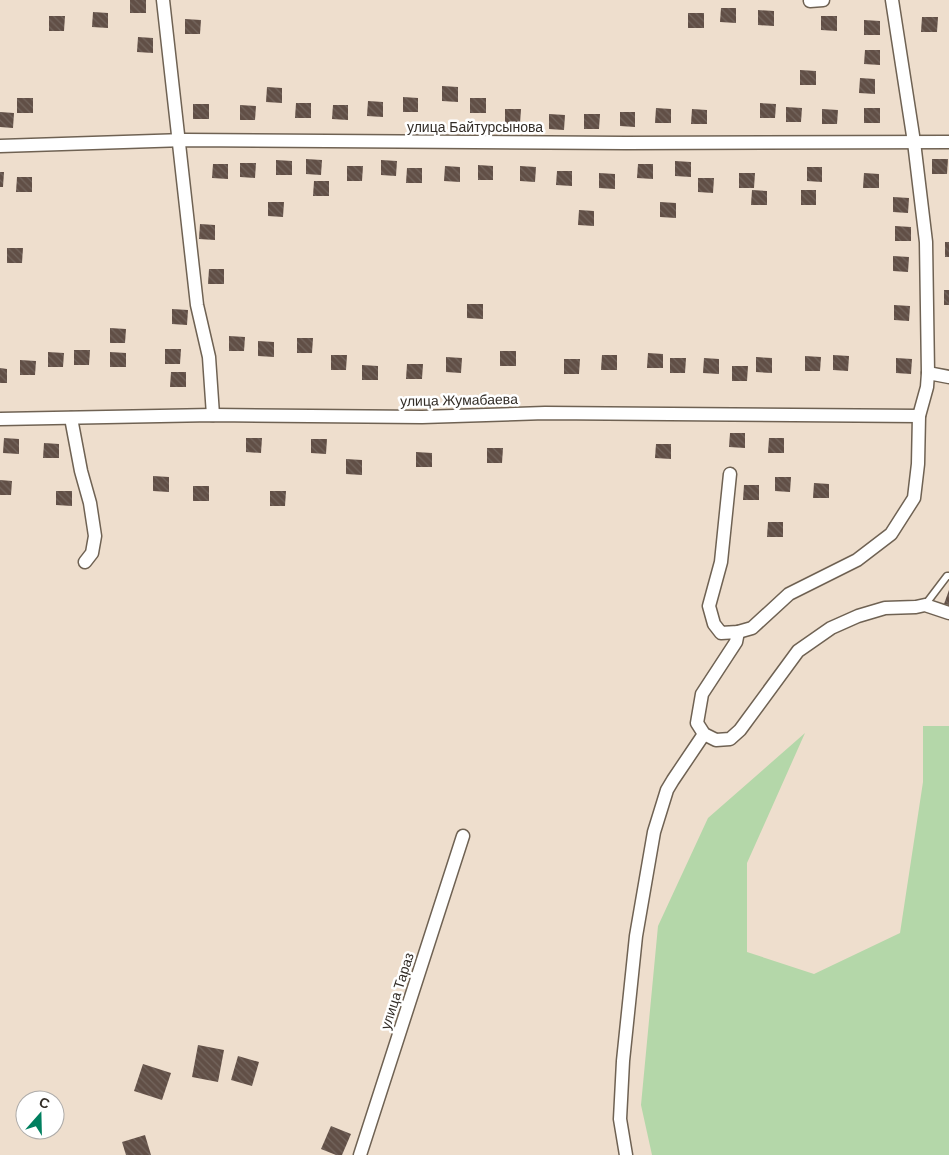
<svg xmlns="http://www.w3.org/2000/svg" width="949" height="1155" font-family="Helvetica,sans-serif">
<defs>
<pattern id="building-back-hatch" width="6" height="6" patternUnits="userSpaceOnUse" patternTransform="scale(1.25)"><rect width="6" height="6" fill="#614f46"/><path d="M-1 5l2 2M0 0l6 6M5-1l2 2" fill="none" stroke="#74665e"/></pattern>
</defs>
<rect width="100%" height="100%" fill="#eedecd"/>
<polygon fill="#b4d7a9" points="923,726 949,726 949,1155 652,1155 641,1105 658,926 708,818 805,733 747,863 747,952 814,974 900,933 923,782"/>
<g fill="url(#building-back-hatch)">
<rect x="130" y="0" width="16" height="13"/>
<polygon points="721,8 736,8 736,23 720,22"/>
<polygon points="758,10 774,11 774,26 758,25"/>
<polygon points="93,12 108,13 108,28 92,27"/>
<rect x="688" y="13" width="16" height="15"/>
<polygon points="49,16 65,16 64,31 49,31"/>
<polygon points="821,16 837,16 837,31 821,30"/>
<polygon points="922,17 938,17 937,32 921,32"/>
<polygon points="185,19 201,20 200,34 185,34"/>
<polygon points="864,20 880,21 880,35 864,35"/>
<polygon points="138,37 153,38 153,53 137,52"/>
<polygon points="865,50 880,50 880,65 864,64"/>
<polygon points="800,70 816,71 816,85 800,85"/>
<polygon points="860,78 875,79 875,94 859,93"/>
<polygon points="442,86 458,87 458,102 442,101"/>
<polygon points="267,87 282,88 282,103 266,102"/>
<polygon points="403,97 418,98 418,112 403,112"/>
<rect x="17" y="98" width="16" height="15"/>
<rect x="470" y="98" width="16" height="15"/>
<polygon points="368,101 383,102 383,117 367,116"/>
<polygon points="296,103 311,103 311,118 295,118"/>
<polygon points="760,103 776,104 775,118 760,118"/>
<rect x="193" y="104" width="16" height="15"/>
<polygon points="240,105 256,106 255,120 240,120"/>
<polygon points="333,105 348,105 348,120 332,119"/>
<polygon points="786,107 802,108 801,122 786,122"/>
<polygon points="656,108 671,109 671,123 655,123"/>
<rect x="864" y="108" width="16" height="15"/>
<polygon points="505,109 521,109 520,124 505,124"/>
<polygon points="692,109 707,110 707,124 691,124"/>
<polygon points="822,109 838,110 837,124 822,124"/>
<polygon points="0,112 14,113 13,128 0,127"/>
<polygon points="620,112 635,112 635,127 620,126"/>
<polygon points="549,114 565,115 564,130 549,129"/>
<polygon points="584,114 600,114 599,129 584,129"/>
<polygon points="306,159 322,160 321,175 306,174"/>
<polygon points="932,159 948,159 947,174 932,174"/>
<polygon points="276,160 292,161 292,175 276,175"/>
<polygon points="381,160 397,161 396,176 381,175"/>
<polygon points="675,161 691,162 691,177 675,176"/>
<polygon points="240,163 256,163 255,178 240,177"/>
<polygon points="213,164 228,164 228,179 212,178"/>
<polygon points="638,164 653,164 653,179 637,178"/>
<polygon points="478,165 493,166 493,180 478,180"/>
<polygon points="347,166 363,166 362,181 347,181"/>
<polygon points="445,166 460,167 460,182 444,181"/>
<polygon points="520,166 536,167 535,182 520,181"/>
<polygon points="807,167 822,167 822,182 807,181"/>
<polygon points="407,168 422,168 422,183 406,183"/>
<polygon points="557,171 572,171 572,186 556,185"/>
<polygon points="0,172 4,172 3,187 0,187"/>
<polygon points="599,173 615,174 615,189 599,188"/>
<polygon points="739,173 755,173 754,188 739,188"/>
<polygon points="864,173 879,174 879,188 863,188"/>
<polygon points="17,177 32,177 32,192 16,192"/>
<polygon points="698,178 714,178 713,193 698,192"/>
<polygon points="314,181 329,181 329,196 313,196"/>
<polygon points="752,190 767,191 767,205 751,205"/>
<rect x="801" y="190" width="15" height="15"/>
<polygon points="893,197 909,198 908,213 893,212"/>
<polygon points="268,202 284,202 283,217 268,216"/>
<polygon points="660,202 676,203 676,218 660,217"/>
<polygon points="579,210 594,211 594,226 578,225"/>
<polygon points="200,224 215,225 215,240 199,239"/>
<polygon points="895,226 911,227 911,241 895,241"/>
<rect x="945" y="242" width="4" height="15"/>
<polygon points="7,248 23,248 22,263 7,263"/>
<polygon points="893,256 909,257 908,272 893,271"/>
<polygon points="209,269 224,269 224,284 208,284"/>
<rect x="944" y="290" width="5" height="15"/>
<polygon points="467,304 483,304 483,319 467,318"/>
<polygon points="894,305 910,306 909,321 894,320"/>
<polygon points="172,309 188,310 187,325 172,324"/>
<polygon points="110,328 126,329 125,343 110,343"/>
<polygon points="229,336 245,337 244,351 229,351"/>
<polygon points="297,338 313,338 312,353 297,353"/>
<polygon points="258,341 274,342 274,357 258,356"/>
<polygon points="165,349 181,349 180,364 165,364"/>
<polygon points="74,350 90,350 89,365 74,365"/>
<rect x="500" y="351" width="16" height="15"/>
<polygon points="48,352 64,353 63,367 48,367"/>
<polygon points="110,352 126,353 126,367 110,367"/>
<polygon points="648,353 663,354 663,368 647,368"/>
<polygon points="331,355 347,355 346,370 331,370"/>
<polygon points="602,355 617,355 617,370 601,370"/>
<polygon points="833,355 849,356 848,371 833,370"/>
<polygon points="805,356 821,357 820,371 805,371"/>
<polygon points="446,357 462,358 461,373 446,372"/>
<polygon points="756,357 772,358 772,373 756,372"/>
<polygon points="670,358 686,358 685,373 670,373"/>
<polygon points="704,358 719,359 719,374 703,373"/>
<polygon points="896,358 912,359 911,374 896,373"/>
<polygon points="564,359 580,359 579,374 564,374"/>
<polygon points="20,360 36,361 35,375 20,375"/>
<polygon points="407,364 423,364 422,379 406,379"/>
<polygon points="362,365 378,366 378,380 362,380"/>
<polygon points="732,366 748,366 747,381 732,381"/>
<polygon points="0,368 7,369 7,383 0,383"/>
<polygon points="171,372 186,372 186,387 170,387"/>
<polygon points="730,433 745,433 745,448 729,447"/>
<polygon points="4,438 19,439 19,454 3,453"/>
<polygon points="246,438 262,438 261,453 246,452"/>
<polygon points="769,438 784,438 784,453 768,453"/>
<polygon points="311,439 327,439 326,454 311,453"/>
<polygon points="44,443 59,444 59,458 43,458"/>
<polygon points="656,444 671,444 671,459 655,458"/>
<polygon points="487,448 503,448 502,463 487,463"/>
<polygon points="416,452 432,453 432,467 416,467"/>
<polygon points="346,459 362,460 362,475 346,474"/>
<polygon points="153,476 169,477 169,492 153,491"/>
<polygon points="775,477 791,477 790,492 775,491"/>
<polygon points="0,480 12,481 11,495 0,495"/>
<polygon points="814,483 829,484 829,498 813,498"/>
<polygon points="744,485 759,485 759,500 743,500"/>
<rect x="193" y="486" width="16" height="15"/>
<polygon points="56,491 72,491 72,506 56,505"/>
<polygon points="270,491 286,491 285,506 270,506"/>
<polygon points="768,522 783,522 783,537 767,537"/>
<polygon points="949,590 949,605 944,604"/>
<polygon points="198,1045 224,1050 218,1082 192,1077"/>
<polygon points="238,1056 259,1062 252,1086 231,1080"/>
<polygon points="143,1064 171,1073 162,1100 134,1091"/>
<polygon points="331,1126 351,1134 342,1155 336,1155 321,1149"/>
<polygon points="145,1135 151,1155 126,1155 122,1142"/>
</g>
<g fill="none" stroke-linecap="round" stroke-linejoin="round">
<g stroke="#6f6253" stroke-width="9">
<polyline id="lane" points="925,605 947,576 949,576"/>
</g>
<g stroke="#6f6253" stroke-width="15">
<g id="street">
<polyline points="163,0 197,305 209,357 213,415"/>
<polyline points="810,1 823,0"/>
<polyline points="0,146 185,140 626,143 949,142"/>
<polyline points="928,373 949,377"/>
<polyline points="71,418 81,471 90,503 95,536 92,553 85,562"/>
<polyline points="0,419 213,415 422,417 545,413 919,416"/>
<polyline points="730,474 721,562 709,606 714,624 721,633 738,632 752,628 789,594 857,560 891,534 914,498 918,464 919,416 927,387 928,373 926,242 914,142 892,0"/>
<polyline points="738,632 736,642 702,694 697,723 704,734 716,740 730,739 740,730 798,651 831,628 858,616 885,608 916,607 925,605 949,613"/>
<polyline points="360,1155 463,836"/>
<polyline points="626,1155 620,1119 623,1061 636,936 654,832 667,790 673,780 704,734"/>
</g>
</g>
<use href="#lane" stroke="#fff" stroke-width="6"/>
<use href="#street" stroke="#fff" stroke-width="12"/>
</g>
<g text-anchor="middle" dominant-baseline="central" stroke-width="5" stroke-linejoin="round" paint-order="stroke">
<g font-size="14" fill="#332d27" stroke="#fff">
<text x="475" y="127">улица Байтурсынова</text>
<text transform="translate(459 400) rotate(-1)">улица Жумабаева</text>
<text transform="translate(397 991) rotate(-72)">улица Тараз</text>
</g>
</g>
<g transform="translate(40 1115) rotate(20)"><circle r="24" fill="#ffffff" stroke="#adaba9"/>
<path d="M0-4L9 19L0 12L-9 19Z" fill="#007f5f"/>
<text y="-8" font-size="14" font-weight="bold" text-anchor="middle" fill="#332d27">С</text>
</g>
</svg>
